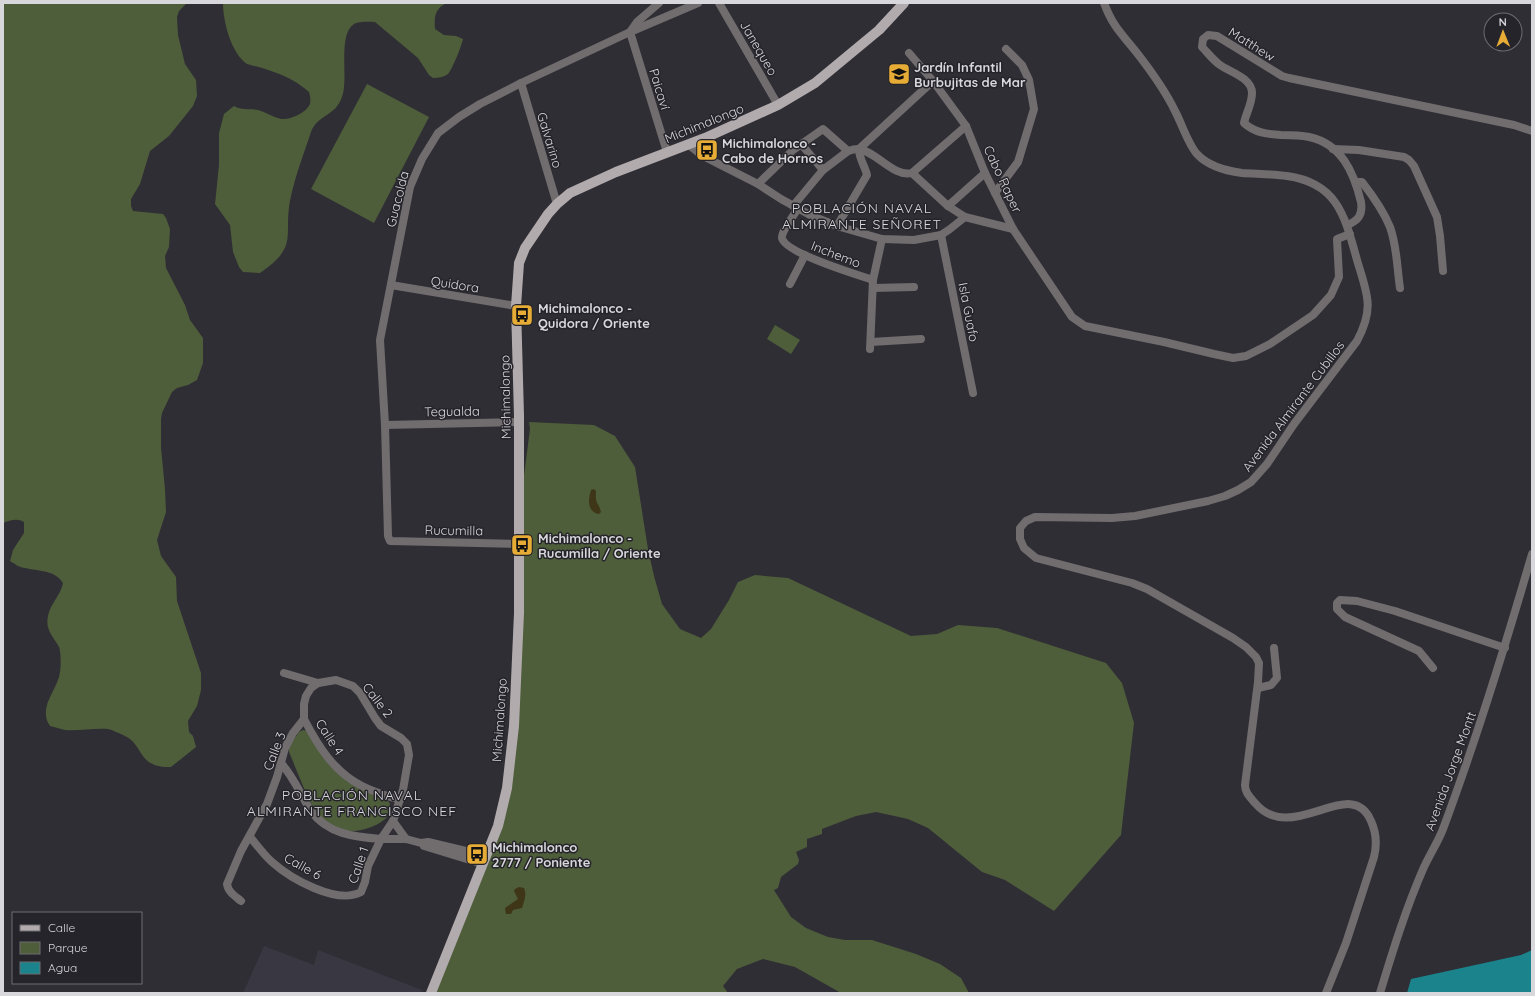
<svg xmlns="http://www.w3.org/2000/svg" width="1535" height="996" font-family="Quicksand,sans-serif">
<rect width="100%" height="100%" fill="#2f2e34"/>
<polygon fill="#393742" points="264,946 314,965 318,950 422,990 421,993 243,993"/>
<g fill="#4e5d3a">
<path d="M3 3H187L179 11 177 17 178 35 185 64 196 80 197 96 193 106 169 136 150 151 140 184 131 199V206L133 211 163 214 166 218 170 229 169 247 165 256 166 268 185 305 190 320 203 338V363L197 380 188 385 177 388 172 392 162 413 161 419V448L165 489 166 512 157 540 161 556 176 577 177 601 201 673V690L197 706 188 721 189 732 193 736 196 747 171 767C136 768 145 744 123 735 118 733 113 730 108 729 94 728 79 731 65 730 60 729 55 727 50 726 37 707 58 690 60 672 61 666 61 652 59 647 53 636 45 630 48 616 50 604 61 595 63 583 55 570 38 571 25 568 20 568 15 564 10 561L13 550 24 533V522C18 518 10 520 3 523Z"/>
<path d="M223 3H447C435 8 434 17 435 29L444 35 456 36 463 39C462 45 452 70 448 74 444 77 438 78 433 78L429 75 418 58 375 22C369 22 360 21 354 24 337 35 349 79 342 97 335 117 318 114 311 132 304 153 296 174 291 196 282 235 301 245 260 273L243 272 239 267 233 252 230 225 215 204 219 165V133L224 114 234 106C242 111 249 108 258 110 266 112 272 117 281 119 290 120 306 113 310 104 311 100 310 96 309 92 291 76 270 70 247 64 231 53 223 22 223 3Z"/>
<polygon points="367,84 429,117 374,223 311,189"/>
<polygon points="775,325 800,340 791,354 767,339"/>
<polygon points="529,422 594,425 615,436 635,467 648,549 654,576 662,604 680,629 701,638 711,629 729,600 738,582 755,575 788,578 911,636 937,634 958,625 997,628 1106,663 1122,683 1134,723 1121,835 1054,911 1005,880 982,872 928,828 908,819 876,812 856,816 822,829 822,834 807,839 807,847 796,852 799,860 798,864 781,877 778,888 774,890 791,917 806,928 828,937 845,940 872,940 916,954 940,964 961,978 969,993 841,993 795,967 763,959 737,969 723,986 728,993 432,993 500,823 507,783 519,514 530,429"/>
<path d="M303 730 307 731 331 767 389 802C397 820 368 830 355 831 346 832 333 828 326 822 309 808 298 772 289 752V747L299 732Z"/>
</g>
<g fill="#3e3616">
<path d="M594 489 596 491C595 505 598 501 601 512L599 514C587 512 588 500 591 490Z"/>
<path d="M519 887 524 888C527 895 524 901 522 908L513 910 511 914H506L505 908 518 899 514 891 515 889Z"/>
</g>
<polygon fill="#1b838c" points="1532,950 1532,993 1407,993 1411,979 1521,955"/>
<g fill="none" stroke-linecap="round" stroke-linejoin="round">
<g stroke="#716d6e" stroke-width="8">
<polyline points="659,3 637,22 630,32 667,152"/>
<polyline points="719,3 778,105"/>
<path d="M1104 3C1113 27 1122 34 1137 53 1151 71 1165 90 1175 111 1182 124 1188 144 1197 154 1208 166 1227 171 1242 173 1257 174 1272 174 1287 176 1338 183 1345 217 1357 260 1367 294 1375 307 1357 341L1294 424 1267 464 1251 482 1238 490 1225 496 1208 501 1135 516 1112 518 1035 517 1026 521 1020 528V539L1024 548 1036 558 1132 583 1147 589 1233 638 1246 647 1256 657 1259 663 1258 682 1245 785C1245 793 1250 797 1255 803 1292 847 1351 773 1371 821 1376 832 1377 845 1374 857L1346 943 1326 993"/>
<polyline points="909,53 933,81 966,126 985,173 1013,229 1072,317 1085,326 1164,342 1214,354 1233,358 1246,356 1270,344 1313,315 1331,295 1339,277 1337,239 1350,234"/>
<polyline points="521,83 557,204"/>
<polyline points="801,144 823,170"/>
<polyline points="689,145 703,156 758,184 781,199 812,216 837,226 882,239 914,240 941,235 950,229 965,217"/>
<polyline points="1333,149 1359,150 1404,157 1409,160 1414,166 1437,217 1440,236 1443,271"/>
<polyline points="912,173 948,206 965,217 1013,229"/>
<path d="M1356 182H1362C1373 196 1383 210 1390 227 1397 246 1397 268 1400 288"/>
<path d="M758 184 793 150 823 129 848 151C851 150 855 149 858 149 876 151 894 178 912 173L966 126"/>
<polyline points="995,193 1018,162 1034,109 1029,80 1022,65 1006,49"/>
<polyline points="793,206 823,170 848,151"/>
<polyline points="948,206 985,173"/>
<path d="M798 208C795 214 781 232 782 238 785 253 858 275 873 280"/>
<path d="M1347 225C1358 221 1363 215 1361 202 1354 173 1342 144 1309 137 1300 135 1290 135 1281 135 1267 134 1255 133 1244 123 1246 113 1252 104 1252 93 1252 78 1230 72 1220 65 1213 60 1208 53 1202 47L1203 39 1208 35 1217 36 1282 76 1289 78 1514 125 1532 131"/>
<path d="M837 226 867 175C865 166 859 159 859 149L933 81"/>
<polyline points="941,235 973,393"/>
<polyline points="790,284 805,255"/>
<polyline points="391,285 516,306"/>
<polyline points="873,288 914,287"/>
<polyline points="871,342 921,339"/>
<polyline points="870,349 873,280 882,239"/>
<polyline points="385,425 519,422"/>
<polyline points="518,544 390,541 388,536 385,425 380,340 410,187 422,159 438,133 459,117 480,104 521,83 630,32 698,3"/>
<polyline points="1433,668 1419,651 1345,617 1337,609 1337,603 1340,600 1357,601 1395,611 1505,648"/>
<polyline points="284,673 318,683"/>
<polyline points="1258,688 1271,685 1277,678 1274,648"/>
<path d="M304 719C318 746 334 772 362 786 374 792 387 796 400 800"/>
<polyline points="393,821 406,839"/>
<path d="M250 837C257 845 264 855 272 862 291 879 337 905 361 892L365 882 368 866 381 839H406L421 843 428 842 487 856"/>
<polyline points="424,846 483,864"/>
<path d="M241 901C235 896 228 892 227 884L241 851 267 804 277 777 285 748 293 733 304 719V704L306 696 311 688 318 683 336 680 353 686 360 693 375 718 381 726 401 738 407 744 409 755 403 790 393 821 381 839C355 837 327 834 311 811 300 794 295 779 281 763"/>
<path d="M1380 993C1393 950 1406 908 1424 867 1430 854 1438 842 1443 829 1477 738 1505 647 1532 554"/>
</g>
<polyline stroke="#b2abad" stroke-width="10" points="431,993 498,826 507,788 514,726 519,613 519,416 516,306 519,263 525,248 548,214 557,204 570,193 616,172 705,138 778,105 815,83 879,30 904,3"/>
</g>
<defs>
<g id="school-square" transform="scale(1.15)"><rect x="-9" y="-9" width="18" height="18" rx="4" fill="#e6ac36" stroke="#25242a"/><path d="M0-5L7-2L0 1L-7-2ZM-4 1L0 2.5L4 1V4Q0 6-4 4Z" fill="#111"/></g>
<g id="bus-square" transform="scale(1.15)"><rect x="-9" y="-9" width="18" height="18" rx="4" fill="#e6ac36" stroke="#25242a"/><path d="M-5-6H5V4H4V6H2V4H-2V6H-4V4H-5ZM-3.5-4V0h7V-4ZM-3.5 1.2v1.5H-2V1.2ZM2 1.2v1.5H3.5V1.2Z" fill="#111"/></g>
</defs>
<g fill-rule="evenodd">
<use href="#school-square" x="899" y="74"/>
<use href="#bus-square" x="707" y="150"/>
<use href="#bus-square" x="522" y="315"/>
<use href="#bus-square" x="522" y="545"/>
<use href="#bus-square" x="477" y="854"/>
</g>
<g text-anchor="middle" dominant-baseline="central" stroke-width="3" stroke-linejoin="round" paint-order="stroke">
<g font-size="13" fill="#d8d7db" stroke="#25242a">
<text transform="translate(1252 44) rotate(32)">Matthew</text>
<text transform="translate(759 48) rotate(60)">Janequeo</text>
<text transform="translate(660 89) rotate(73)">Paicaví</text>
<text transform="translate(704 123) rotate(-22)">Michimalongo</text>
<text transform="translate(550 140) rotate(73)">Galvarino</text>
<text transform="translate(1003 179) rotate(65)">Cabo Raper</text>
<text transform="translate(397 199) rotate(-76)">Guacolda</text>
<text transform="translate(836 254) rotate(21)">Inchemo</text>
<text transform="translate(455 284) rotate(9)">Quidora</text>
<text transform="translate(969 312) rotate(79)">Isla Guafo</text>
<text transform="translate(505 397) rotate(-91)">Michimalongo</text>
<text transform="translate(1293 406) rotate(-53)">Avenida Almirante Cubillos</text>
<text transform="translate(452 411) rotate(-1)">Tegualda</text>
<text transform="translate(454 530) rotate(1)">Rucumilla</text>
<text transform="translate(378 700) rotate(52)">Calle 2</text>
<text transform="translate(499 720) rotate(-86)">Michimalongo</text>
<text transform="translate(330 737) rotate(57)">Calle 4</text>
<text transform="translate(274 751) rotate(-69)">Calle 3</text>
<text transform="translate(1450 771) rotate(-70)">Avenida Jorge Montt</text>
<text transform="translate(358 865) rotate(-71)">Calle 1</text>
<text transform="translate(303 866) rotate(29)">Calle 6</text>
</g>
<g font-size="13" font-weight="bold" fill="#d8d7db" stroke="#25242a" text-anchor="start">
<text x="914" y="67">Jardín Infantil<tspan x="914" dy="15">Burbujitas de Mar</tspan></text>
<text x="722" y="143">Michimalonco -<tspan x="722" dy="15">Cabo de Hornos</tspan></text>
<text x="538" y="308">Michimalonco -<tspan x="538" dy="15">Quidora / Oriente</tspan></text>
<text x="538" y="538">Michimalonco -<tspan x="538" dy="15">Rucumilla / Oriente</tspan></text>
<text x="492" y="847">Michimalonco<tspan x="492" dy="15">2777 / Poniente</tspan></text>
</g>
<g font-size="14" letter-spacing="1" fill="#d8d7db" stroke="#25242a">
<text x="862" y="208">POBLACIÓN NAVAL<tspan x="862" dy="16">ALMIRANTE SEÑORET</tspan></text>
<text x="352" y="795">POBLACIÓN NAVAL<tspan x="352" dy="16">ALMIRANTE FRANCISCO NEF</tspan></text>
</g>
</g>
<rect width="1535" height="996" fill="none" stroke="#d8d7db" stroke-width="8"/>
<rect x="12" y="912" width="130" height="72" fill="#25242a" stroke="#6d6c71"/>
<rect x="20" y="925" width="20" height="6" fill="#b2abad" stroke="#6d6c71"/>
<text x="48" y="932" font-size="12" fill="#d8d7db">Calle</text>
<rect x="20" y="942" width="20" height="12" fill="#4e5d3a" stroke="#6d6c71"/>
<text x="48" y="952" font-size="12" fill="#d8d7db">Parque</text>
<rect x="20" y="962" width="20" height="12" fill="#1b838c" stroke="#6d6c71"/>
<text x="48" y="972" font-size="12" fill="#d8d7db">Agua</text>
<g transform="translate(1503 32) rotate(359)"><circle r="19" fill="#25242a" stroke="#6d6c71"/>
<path d="M0-3L7 15L0 10L-7 15Z" fill="#e6ac36"/>
<text y="-6" font-size="11" font-weight="bold" text-anchor="middle" fill="#d8d7db">N</text>
</g>
</svg>
